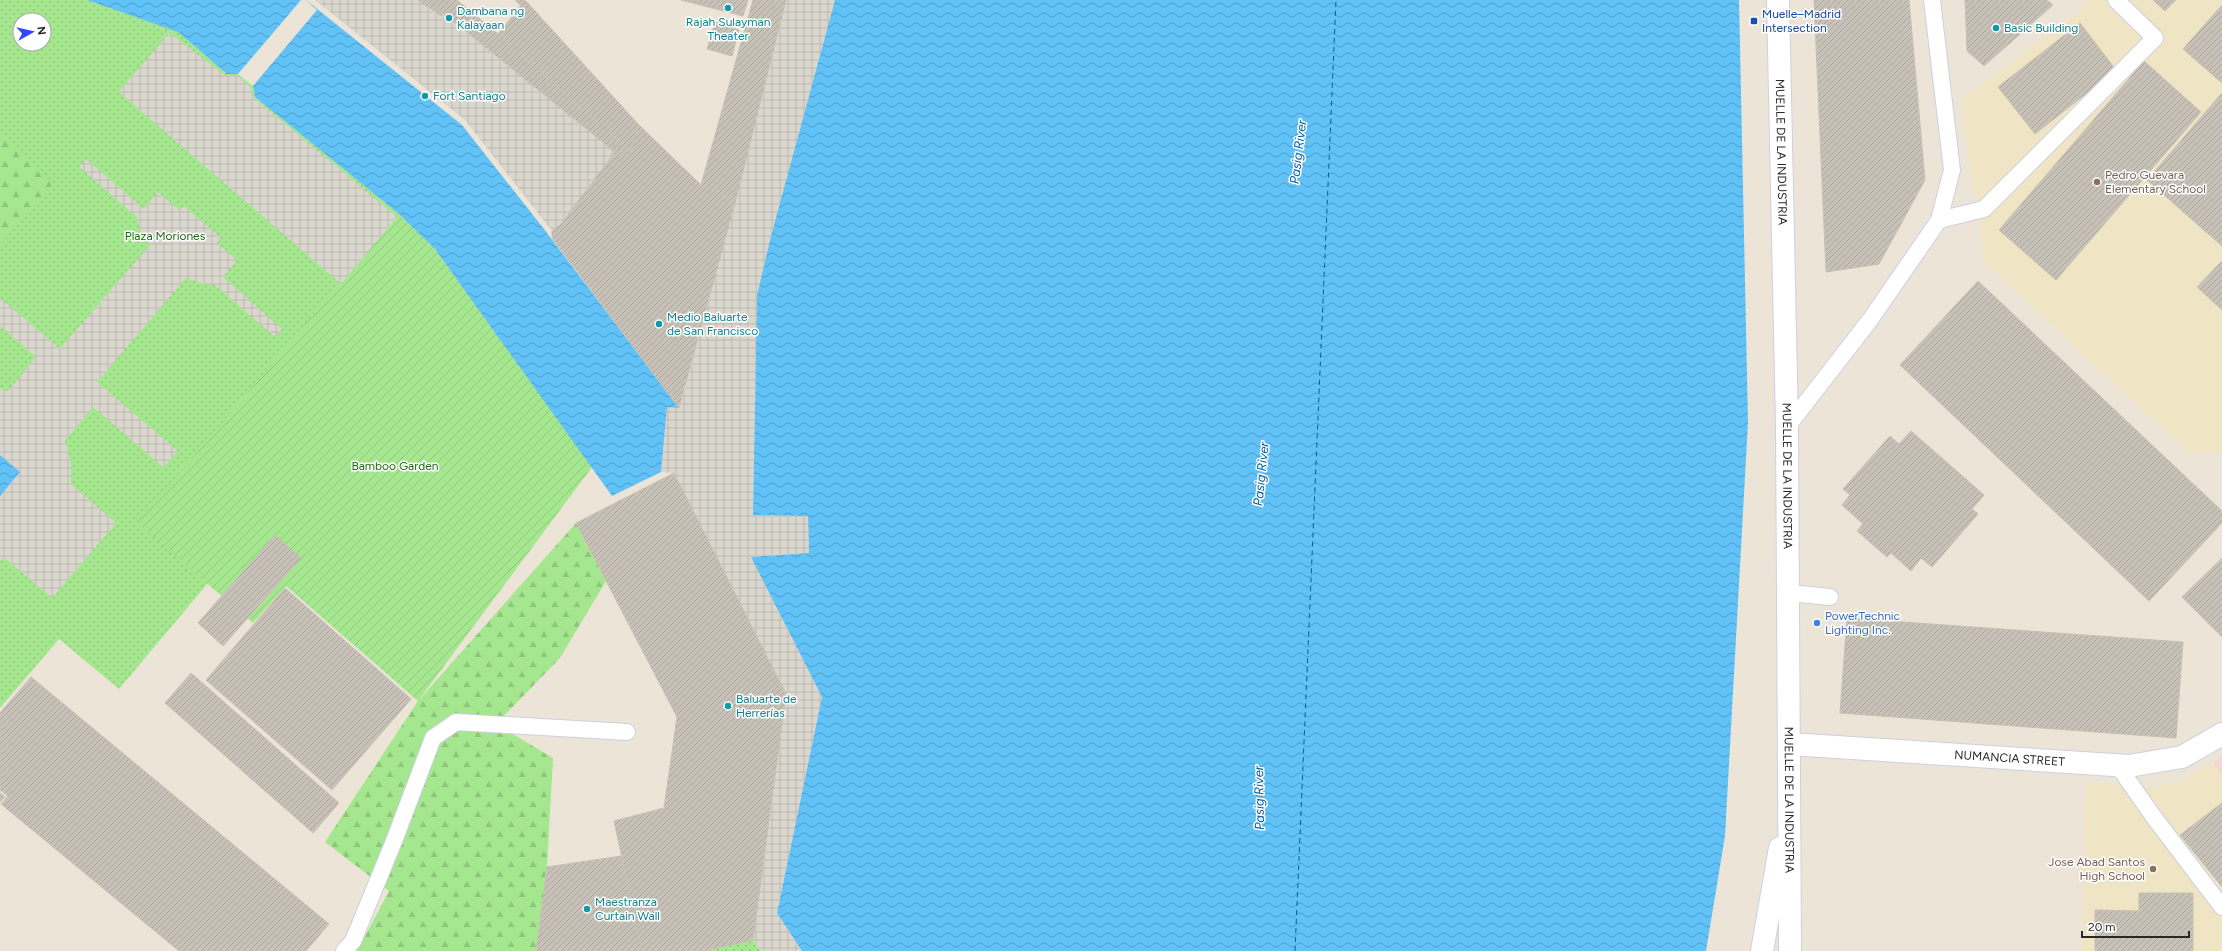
<svg xmlns="http://www.w3.org/2000/svg" width="2222" height="951" font-family="Figtree,sans-serif">
<defs>
<pattern id="grass-dots" width="8" height="8" patternUnits="userSpaceOnUse"><rect width="8" height="8" fill="#a5e78f"/><path d="M2 2h.1M6 6h.1" fill="none" stroke="#8ec67b" stroke-width="1.8" stroke-linecap="round"/></pattern>
<pattern id="forest-firs" width="22" height="20" patternUnits="userSpaceOnUse"><rect width="22" height="20" fill="#a5e78f"/><path d="M5 1l3.5 6h-7zM16 11l3.5 6h-7z" fill="#8ec67b"/></pattern>
<pattern id="garden-furrows" width="10" height="10" patternUnits="userSpaceOnUse"><rect width="10" height="10" fill="#a5e78f"/><path d="M-1 1l2-2M0 10L10 0M9 11l2-2" fill="none" stroke="#8ec67b"/></pattern>
<pattern id="plaza-grid" width="8" height="8" patternUnits="userSpaceOnUse"><rect width="8" height="8" fill="#dbd7cf"/><path d="M0 4h8M4 0v8" fill="none" stroke="#bcb9b2"/></pattern>
<pattern id="water-waves" width="16" height="10" patternUnits="userSpaceOnUse"><rect width="16" height="10" fill="#61c2f7"/><path d="M0 5q4-4 8 0t8 0" fill="none" stroke="#509ec8"/></pattern>
<pattern id="building-hatch" width="6" height="6" patternUnits="userSpaceOnUse"><rect width="6" height="6" fill="#c7c1b8"/><path d="M-1 1l2-2M0 6l6-6M5 7l2-2" fill="none" stroke="#aba69e"/></pattern>
</defs>
<rect width="100%" height="100%" fill="#ece5d7"/>
<g fill="#efe5c5">
<polygon points="2085,0 2222,0 2222,451 2191,455 1985,263 1960,101 2088,4"/>
<polygon points="2213,763 2222,774 2222,951 2082,951 2086,782 2153,787 2181,781"/>
</g>
<polygon fill="#f4d5d3" points="2222,756 2222,774 2213,763"/>
<g fill="url(#grass-dots)" fill-rule="evenodd">
<path d="M0 0H87L171 29 178 32 227 74H238L253 86 255 97 399 214 138 523 208 583 119 689 59 639 0 708ZM20 20H44V44H20Z"/>
<polygon points="753,940 761,951 704,951"/>
</g>
<g fill="url(#forest-firs)">
<polygon points="0,135 52,184 0,245"/>
<polygon points="576,523 606,581 560,658 496,724 553,758 547,867 536,951 350,951 364,938 389,891 325,842 418,701"/>
</g>
<polygon fill="url(#garden-furrows)" points="399,214 435,249 592,467 418,701 286,586 253,623 137,523"/>
<g fill="url(#plaza-grid)">
<polygon points="315,0 418,0 433,12 441,16 443,13 615,152 561,224 552,231 465,120"/>
<polygon points="786,0 835,0 771,236 757,295 753,515 808,516 809,553 751,557 822,697 777,913 802,951 761,951 753,940 786,694 674,473 661,472 667,406 680,407 730,222"/>
<polygon points="169,33 226,76 237,76 250,87 254,98 397,217 341,284 119,92"/>
<polygon points="86,159 144,209 158,192 179,210 184,206 221,238 217,243 237,260 223,277 282,329 275,337 215,285 204,284 186,278 97,382 178,451 163,467 93,407 65,440 71,463 71,484 116,523 52,598 6,559 0,560 0,389 8,391 36,357 0,326 0,298 60,349 150,245 141,235 137,217 79,167"/>
</g>
<g fill="url(#water-waves)">
<polygon points="87,0 306,0 462,125 544,229 679,408 667,407 661,472 612,496 435,249 399,214 255,97 253,86 246,80 238,74 227,74 178,32"/>
<polygon points="835,0 1739,0 1748,422 1725,836 1706,951 802,951 777,913 822,697 751,557 809,553 808,516 753,515 757,295 771,236"/>
<polygon points="0,455 20,472 0,496"/>
</g>
<polygon fill="#ece5d7" points="301,0 306,0 317,10 253,86 238,74"/>
<g fill="none" stroke-linecap="round" stroke-linejoin="round">
<polyline stroke="#035da0" stroke-width="1" stroke-dasharray="5 4" stroke-linecap="butt" points="1295,951 1336,0"/>
</g>
<g fill="url(#building-hatch)" stroke="#c7c1b1">
<polygon points="418,0 427,0 423,4"/>
<polygon points="427,0 457,0 498,34 630,151 615,152"/>
<polygon points="427,0 443,13 441,16 423,4"/>
<polygon points="515,0 525,0 521,6"/>
<polygon points="525,0 639,125 630,151 498,34"/>
<polygon points="681,0 748,0 743,16"/>
<polygon points="753,0 786,0 735,203 701,185"/>
<polygon points="1814,0 1909,0 1925,180 1879,264 1826,272"/>
<polygon points="1965,0 2047,0 2053,5 1984,66 1967,51"/>
<polygon points="2153,0 2176,0 2165,11"/>
<polygon points="2222,5 2222,83 2183,49"/>
<polygon points="715,22 739,30 732,56 707,49"/>
<polygon points="2080,23 2116,70 2035,134 1998,87"/>
<polygon points="2144,61 2201,112 2056,280 1999,230"/>
<polygon points="2221,94 2222,94 2222,246 2147,180"/>
<polygon points="639,125 701,185 735,203 679,408 552,238 552,231 561,224 615,152 630,151"/>
<polygon points="2222,261 2222,310 2197,287"/>
<polygon points="1978,281 2222,511 2222,523 2149,601 1900,365"/>
<polygon points="1911,431 1984,495 1972,509 1978,514 1932,567 1921,558 1911,571 1891,553 1887,557 1857,531 1863,524 1842,505 1850,495 1843,489 1890,436 1899,444"/>
<polygon points="674,473 786,694 753,940 704,951 642,951 614,821 664,808 677,717 576,523"/>
<polygon points="275,535 301,558 223,646 198,623"/>
<polygon points="2222,558 2222,637 2182,597"/>
<polygon points="285,588 411,699 332,790 206,680"/>
<polygon points="1847,618 2183,642 2176,738 1840,713"/>
<polygon points="191,673 339,803 313,833 165,703"/>
<polygon points="31,677 329,924 306,951 179,951 1,804 8,796 0,790 0,713"/>
<polygon points="0,793 5,797 0,802"/>
<polygon points="2222,803 2222,887 2180,835"/>
<polygon points="621,856 642,951 536,951 547,867"/>
<polygon points="2139,893 2193,893 2193,951 2095,951 2095,910 2139,911"/>
</g>
<g fill="none" stroke-linecap="round" stroke-linejoin="round">
<g stroke="#cdcfe2" stroke-width="18">
<g id="lane">
<polyline points="1939,220 1984,209 2155,38 2116,0"/>
<polyline points="1787,427 1870,320 1939,220 1952,170 1932,0"/>
<polyline points="1789,593 1830,597"/>
<polyline points="2118,766 2153,816 2222,907"/>
<polyline points="344,951 353,941 394,841 433,738 456,722 627,732"/>
</g>
</g>
<g stroke="#cdcfe2" stroke-width="24">
<g id="street">
<path id="s1" d="M1790 744 2129 766 2182 757 2222 734"/>
</g>
</g>
<g stroke="#cdcfe2" stroke-width="24">
<g id="secondary">
<path id="s2" d="M1778 0 1787 427 1790 951"/>
<polyline points="1762,951 1780,848"/>
</g>
</g>
<use href="#lane" stroke="#fff" stroke-width="16"/>
<use href="#street" stroke="#fff" stroke-width="22"/>
<use href="#secondary" stroke="#fff" stroke-width="22"/>
</g>
<g fill="#0f9aa8" stroke="#fff" stroke-width="1.5">
<circle cx="728" cy="8" r="4"/>
<circle cx="449" cy="18" r="4"/>
<circle cx="1996" cy="28" r="4"/>
<circle cx="425" cy="96" r="4"/>
<circle cx="659" cy="324" r="4"/>
<circle cx="728" cy="706" r="4"/>
<circle cx="587" cy="909" r="4"/>
</g>
<rect fill="#1a4fb4" stroke="#fff" stroke-width="1.5" x="1750" y="17" width="8" height="8" rx="2"/>
<g fill="#8d6e63" stroke="#fff" stroke-width="1.5">
<circle cx="2097" cy="182" r="4"/>
<circle cx="2153" cy="869" r="4"/>
</g>
<circle fill="#3f7fe0" stroke="#fff" stroke-width="1.5" cx="1817" cy="623" r="4"/>
<g text-anchor="middle" dominant-baseline="central" stroke-width="3" stroke-linejoin="round" paint-order="stroke">
<g font-size="12" fill="#0d838f" stroke="#fff" text-anchor="start">
<text x="457" y="11">Dambana ng<tspan x="457" dy="14">Kalayaan</tspan></text>
<text x="728" y="22" text-anchor="middle">Rajah Sulayman<tspan x="728" dy="14">Theater</tspan></text>
<text x="2004" y="28">Basic Building</text>
<text x="433" y="96">Fort Santiago</text>
<text x="667" y="317">Medio Baluarte<tspan x="667" dy="14">de San Francisco</tspan></text>
<text x="736" y="699">Baluarte de<tspan x="736" dy="14">Herrerías</tspan></text>
<text x="595" y="902">Maestranza<tspan x="595" dy="14">Curtain Wall</tspan></text>
</g>
<g font-size="12" fill="#164399" stroke="#fff" text-anchor="start">
<text x="1762" y="14">Muelle–Madrid<tspan x="1762" dy="14">Intersection</tspan></text>
</g>
<g font-size="12" fill="#282828" stroke="#fff">
<text stroke="none"><textPath href="#s2" startOffset="152">MUELLE DE LA INDUSTRIA</textPath></text>
<text stroke="none"><textPath href="#s2" startOffset="476">MUELLE DE LA INDUSTRIA</textPath></text>
<text stroke="none"><textPath href="#s1" startOffset="220">NUMANCIA STREET</textPath></text>
<text stroke="none"><textPath href="#s2" startOffset="800">MUELLE DE LA INDUSTRIA</textPath></text>
</g>
<g font-size="12" fill="#785e54" stroke="#fff" text-anchor="start">
<text x="2105" y="175">Pedro Guevara<tspan x="2105" dy="14">Elementary School</tspan></text>
<text x="2145" y="862" text-anchor="end">Jose Abad Santos<tspan x="2145" dy="14">High School</tspan></text>
</g>
<g font-size="12" fill="#1e6814" stroke="#fff">
<text x="165" y="236">Plaza Moriones</text>
<text x="395" y="466">Bamboo Garden</text>
</g>
<g font-size="12" fill="#366cbe" stroke="#fff" text-anchor="start">
<text x="1825" y="616">PowerTechnic<tspan x="1825" dy="14">Lighting Inc.</tspan></text>
</g>
<g font-size="13" font-style="italic" fill="#035da0" stroke="#fff">
<text transform="translate(1298 152) rotate(-83)">Pasig River</text>
<text transform="translate(1261 474) rotate(-84)">Pasig River</text>
<text transform="translate(1259 798) rotate(-91)">Pasig River</text>
</g>
</g>
<g transform="translate(32 32) rotate(82)"><circle r="19" fill="#ffffff" stroke="#a9a9a9"/>
<path d="M0-3L7 15L0 10L-7 15Z" fill="#3146ff"/>
<text y="-6" font-size="11" font-weight="bold" text-anchor="middle" fill="#282828">N</text>
</g>
<path d="M2082 931v6h107v-6" fill="none" stroke="#282828" stroke-width="2"/>
<text x="2088" y="931" font-size="12" fill="#282828" stroke="#ffffff" stroke-width="3" paint-order="stroke">20 m</text>
</svg>
